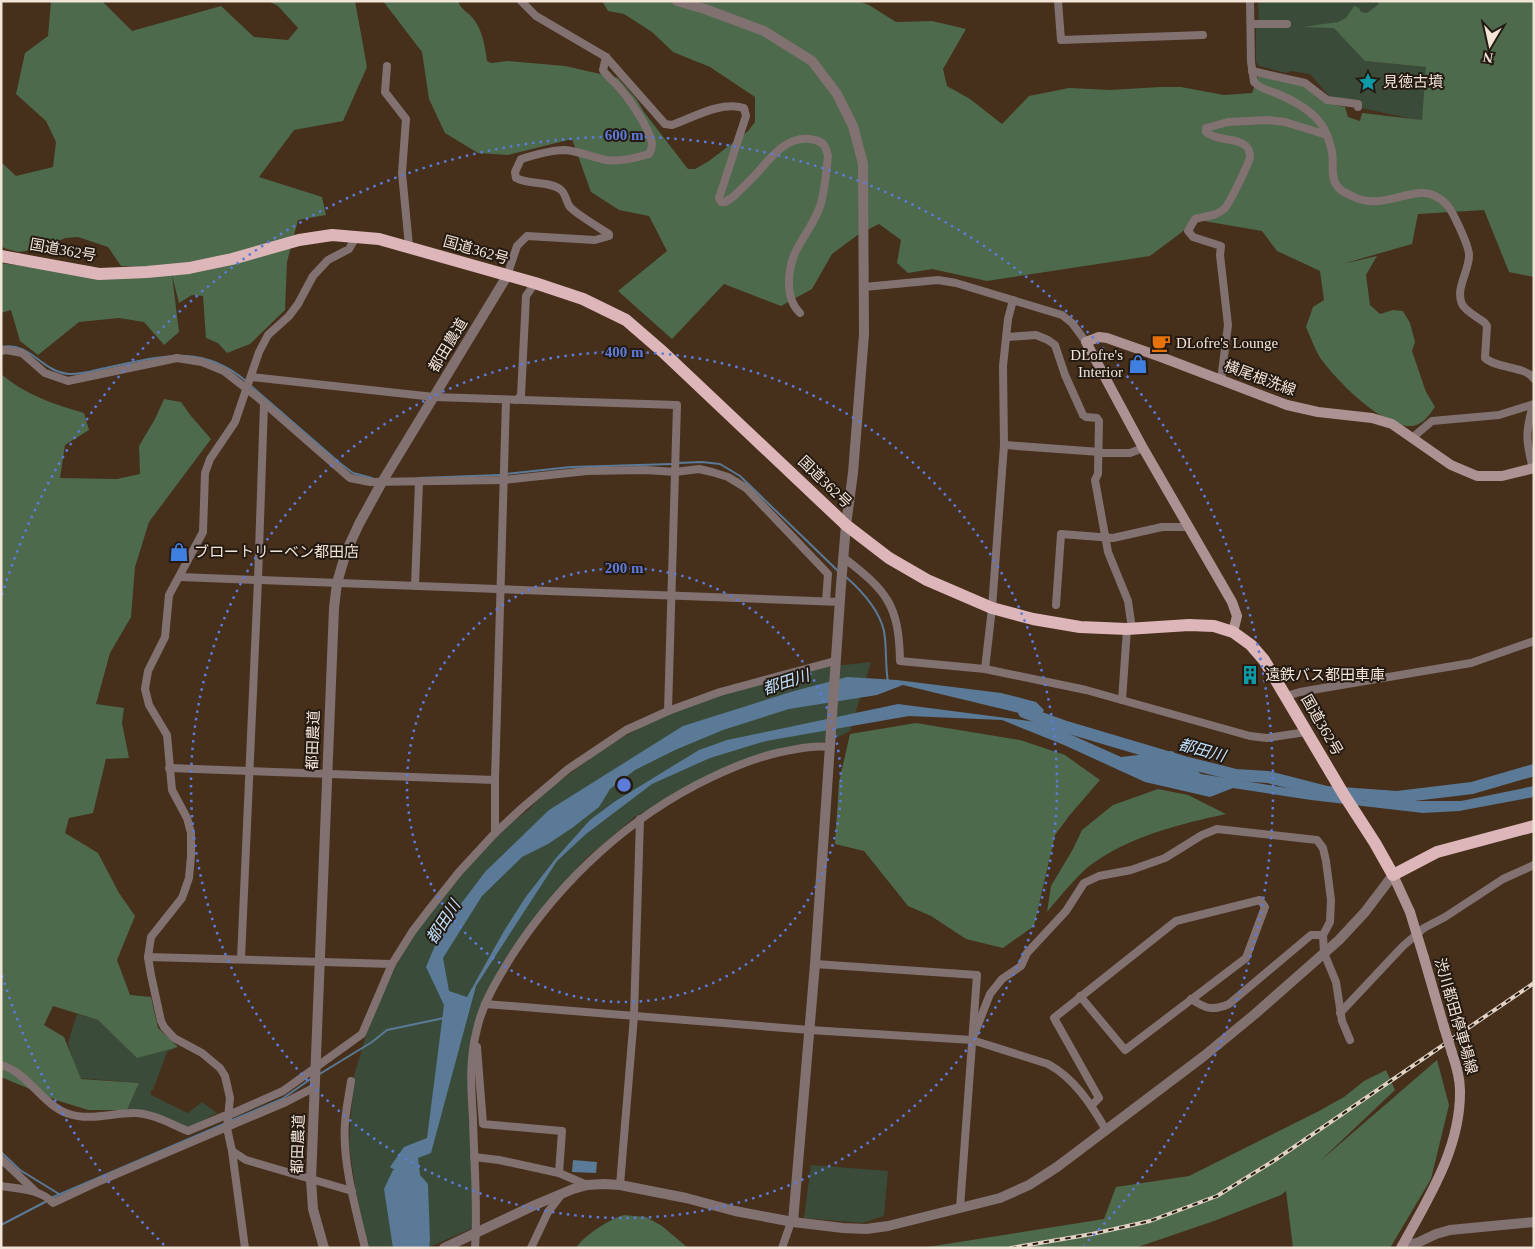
<svg xmlns="http://www.w3.org/2000/svg" width="1535" height="1249" font-family="'Times New Roman','Noto Sans JP',serif">
<rect width="100%" height="100%" fill="#462f1b"/>
<g fill="#3a4c39">
<polygon points="1258,1 1386,1 1365,61 1427,67 1422,121 1361,108 1361,101 1330,97 1310,74 1290,71 1286,73 1259,66 1256,62 1256,26 1259,26"/>
<polygon points="871,662 850,731 830,741 725,768 636,816 585,859 535,923 512,956 478,1023 471,1044 473,1228 427,1248 369,1248 359,1212 349,1145 354,1076 374,1009 406,947 437,902 500,832 528,810 549,789 609,745 647,724 677,709 764,681 826,667"/>
<polygon points="77,1014 98,1020 137,1057 178,1047 167,1052 153,1090 151,1090 151,1095 188,1113 202,1102 217,1113 187,1129 127,1110 139,1083 78,1078 68,1043"/>
<polygon points="811,1165 888,1171 884,1216 862,1223 804,1218"/>
</g>
<g fill="#4d6a4c">
<polygon points="51,1 102,1 132,31 221,6 254,37 288,40 298,28 278,6 268,1 355,1 367,67 343,121 294,130 259,177 322,197 326,215 298,220 287,262 285,310 250,344 227,353 218,343 206,338 203,296 192,295 179,303 172,275 179,332 164,345 144,322 119,318 79,322 38,355 20,341 11,310 1,313 1,263 101,277 148,267 121,266 108,247 78,237 65,238 44,248 18,252 4,248 1,246 1,162 16,176 53,167 56,142 46,121 16,94 25,53 48,36"/>
<path d="M383 1H458C460 8 466 11 471 16 482 28 485 45 487 61L491 63 508 61 565 66 618 78 637 100 644 112 688 169H695L709 161 748 131 755 122V97L710 67 673 52 652 32 624 14 608 11 602 1H858L869 5 896 22 932 21 966 29 943 69 947 86 970 99 1002 124 1029 96 1069 88 1110 90 1160 87H1181L1224 95 1252 93 1259 75 1303 85 1325 103 1345 107 1348 117 1360 121 1362 113 1422 120 1426 67 1365 61 1334 28 1303 27 1338 22 1346 18 1354 6 1359 8 1361 12 1367 13 1378 5 1379 1H1534V277L1509 272 1484 210 1418 214 1412 244 1342 264 1377 256 1366 275 1370 305 1380 314 1393 310 1403 311 1410 323 1415 342 1412 351 1426 392 1435 407C1430 414 1423 425 1412 426 1383 428 1337 381 1321 359 1315 350 1311 338 1306 327L1313 307 1324 300 1320 271 1277 251 1262 231 1198 220 1150 256 987 281 932 269 908 273 897 263 901 240 879 224 859 234 832 254 812 289 781 306 724 284 672 339 618 291 667 251 649 216 619 210 591 192 572 139 508 155 478 153 445 133 429 99 422 52Z"/>
<path d="M1 374C24 394 55 405 84 413L89 430 65 445 60 478 117 479 140 474 139 446 155 419 164 399 181 402 191 416 211 439 149 522 135 567 131 617 110 653 96 704 124 708 122 723 129 758 106 759 93 813 69 818 65 833 98 853 119 893 135 916 117 960 130 995 151 997 158 1028 178 1047 137 1058 98 1020 53 1006 44 1025 64 1037 81 1079 139 1083 127 1110H88L56 1100 1 1077Z"/>
<polygon points="916,723 1020,740 1065,755 1100,780 1069,816 1055,835 1034,926 1003,948 966,939 931,916 908,906 864,851 835,844 839,782 850,734"/>
<path d="M1158 789 1188 795 1226 814C1180 824 1131 836 1092 864 1078 874 1059 898 1047 912L1051 886 1073 849 1082 830 1113 805Z"/>
<polygon points="1437,1060 1449,1105 1431,1179 1390,1248 1293,1248 1286,1191 1281,1195 1214,1221 1135,1248 921,1248 1104,1219 1116,1187 1189,1176 1317,1112 1344,1097 1364,1081 1386,1070 1395,1090 1319,1162"/>
<path d="M624 1215 646 1217 662 1226 688 1248H576C584 1235 610 1219 624 1215Z"/>
</g>
<g fill="#5a7a97">
<polygon points="847,677 897,680 1001,693 1036,702 1044,710 1040,718 903,685 877,695 789,709 723,730 675,750 635,770 610,789 599,807 572,828 548,844 522,857 482,896 443,958 449,991 467,997 504,931 525,898 556,858 590,820 614,802 699,750 727,740 898,704 1045,723 1121,757 1172,751 1201,774 1367,801 1461,801 1534,786 1534,797 1459,811 1423,813 1311,800 1233,788 1210,797 1145,782 1064,745 1002,720 909,716 766,741 710,758 652,784 586,834 557,861 476,986 431,1153 418,1158 420,1175 428,1184 430,1240 429,1248 393,1248 384,1189 393,1170 395,1170 390,1167 404,1147 427,1138 444,1005 426,967 442,929 485,872 549,810 683,726 794,691"/>
<polygon points="573,1160 597,1162 596,1173 572,1172"/>
</g>
<g fill="none" stroke-linecap="round" stroke-linejoin="round">
<g stroke="#5a7a97" stroke-width="2">
<path d="M1 347C31 341 41 372 69 374 81 375 95 370 106 368 159 357 201 342 247 382"/>
<polyline points="250,385 341,464 353,473 372,478"/>
<polyline points="677,463 702,462 720,464 740,476 838,571"/>
<polyline points="505,474 571,467 672,464"/>
<polyline points="418,478 500,475"/>
<path d="M846 577C862 591 879 610 884 631 887 648 885 665 888 682"/>
<polyline points="318,1075 372,1042 387,1030 444,1018"/>
<polyline points="230,1121 282,1099 312,1078"/>
<polyline points="1,1152 20,1170 59,1194"/>
<polyline points="51,1198 226,1123"/>
<polyline points="1,1225 47,1201"/>
</g>
<polyline stroke="#5a7a97" stroke-width="12" points="1024,712 1063,726 1184,762 1236,775 1268,777 1327,792 1397,797 1472,788 1534,770"/>
<g stroke="#817171" stroke-width="8">
<path d="M521 1 536 16 606 57 665 124 672 125C694 117 721 101 744 108L746 116 719 198 721 202H725L733 197C741 189 750 181 758 172 772 156 789 133 815 140 824 142 826 147 828 156 826 172 825 194 819 209 807 239 788 249 789 286 790 297 792 305 800 313"/>
<polyline points="1058,1 1061,40 1203,35"/>
<path d="M1250 1 1251 62 1254 82C1260 89 1269 90 1278 94 1292 100 1312 111 1321 124 1327 132 1330 143 1332 152 1334 163 1330 177 1337 186 1340 190 1347 194 1352 196 1388 215 1419 175 1446 204 1452 209 1470 248 1469 256 1469 271 1455 289 1462 304 1466 312 1478 317 1485 323L1487 326 1485 358C1497 369 1526 366 1534 379"/>
<polyline points="1251,24 1287,24"/>
<polyline points="387,66 385,92 406,119 402,173 409,246"/>
<polyline points="1252,71 1305,83 1327,100 1358,104 1358,107"/>
<path d="M507 276 517 246 527 236 595 240 609 236V234C600 228 576 214 570 207 566 202 566 194 561 190 552 181 529 185 516 178L515 172 521 159C535 155 550 150 564 150 579 151 592 157 606 160 619 162 636 158 649 154 651 151 652 147 652 143 649 127 628 97 617 85 612 80 607 76 603 70L606 57"/>
<polyline points="864,287 938,280 956,283 1062,315 1072,323 1086,342"/>
<polyline points="1007,337 1036,335 1048,340 1055,345 1065,375 1083,415 1086,417 1097,418 1099,421 1098,474 1095,480 1108,552 1128,601 1132,629"/>
<polyline points="1,351 6,350 22,353 45,373 68,381 177,358 202,362 224,371 256,396 350,478 370,482 504,480 587,471 646,470 675,472 699,469 712,472 728,477 746,488 828,574 826,601"/>
<polyline points="251,377 434,397 677,405 668,711"/>
<path d="M1221 380 1228 325 1220 255 1221 246 1193 237 1188 231 1195 219C1204 216 1217 216 1224 209 1229 205 1249 163 1250 157 1250 152 1249 149 1246 146 1237 137 1218 142 1206 132V128L1228 122 1268 120 1285 122 1327 135"/>
<polyline points="516,400 521,396 526,296 535,283"/>
<path d="M1533 405C1525 433 1526 441 1533 469"/>
<polyline points="1412,438 1432,421 1499,415 1534,404"/>
<polyline points="1004,445 1100,452 1102,453 1130,453 1143,448"/>
<path d="M844 558C887 591 899 605 900 661L985 669 1086 690 1250 736 1267 738 1306 732"/>
<polyline points="180,577 840,602"/>
<polyline points="415,586 419,482"/>
<polyline points="1056,605 1061,534 1113,538 1162,527 1189,527"/>
<polyline points="985,669 992,608 1004,445 1003,366 1008,319 1013,300"/>
<polyline points="1286,696 1300,692 1471,663 1534,641"/>
<polyline points="1122,700 1127,629"/>
<polyline points="169,768 495,780"/>
<polyline points="495,833 495,780 506,400"/>
<polyline points="148,957 392,964"/>
<polyline points="241,959 258,580 264,404"/>
<polyline points="815,964 977,975 960,1208"/>
<polyline points="1080,996 1125,1050 1246,958 1265,907 1260,900 1176,921 1054,1018 1099,1098 1092,1105"/>
<path d="M1191 999C1206 1009 1213 1011 1229 1004L1311 935H1323"/>
<path d="M485 1004 810 1030 972 1040 1048 1064C1074 1078 1091 1104 1106 1130"/>
<polyline points="1340,1013 1403,946 1424,928 1445,917 1503,879 1534,865"/>
<polyline points="972,1040 990,994 1002,979 1021,966 1027,953 1066,911 1084,883 1099,876 1131,870 1165,858 1202,835 1217,829 1308,839 1317,840 1323,848 1326,861 1331,900 1330,922 1323,935 1324,953 1336,982 1342,1021 1350,1040"/>
<polyline points="477,1047 483,1124 562,1131 559,1173"/>
<path d="M1 1065C29 1073 42 1105 69 1114 90 1121 112 1113 134 1113 152 1113 171 1124 188 1131L224 1116 229 1115 283 1091 362 1034 392 964 412 932 428 911 459 872 495 833 522 808 568 769 626 730 668 711 720 692 835 661"/>
<path d="M351 1081C349 1095 346 1109 345 1123 342 1162 356 1210 365 1248"/>
<polyline points="232,1151 245,1248"/>
<polyline points="474,1157 499,1160 559,1173 587,1185"/>
<polyline points="1,1159 35,1191"/>
<polyline points="620,1185 634,1016 640,819"/>
<path d="M1 1186C19 1189 41 1189 53 1203L100 1181 286 1102 315 1087"/>
<polyline points="352,1191 246,1160 232,1151 227,1128 230,1098 225,1076 220,1068 202,1053 174,1038 164,1027 161,1021 151,975 148,957 151,937 182,898 189,878 191,856 191,833 187,818 172,790 167,735 149,705 145,689 148,671 165,637 169,595 203,532 205,473 210,459 235,422 259,352 268,335 289,316 298,304 313,276 328,260 349,249 356,237"/>
<path d="M475 1248C478 1205 474 1162 473 1119 471 1089 469 1059 477 1029 483 1002 498 978 513 954 562 879 629 817 710 778 733 767 757 757 781 752 797 749 814 745 830 747"/>
<polyline points="531,1248 548,1212 561,1195"/>
<polyline points="782,1248 790,1225 793,1222"/>
</g>
<g stroke="#817171" stroke-width="10">
<polyline points="677,1 705,9 764,31 812,61 837,94 853,126 863,164 864,334 853,473 846,525 841,585 815,964 793,1222"/>
<polyline points="1402,1246 1417,1243 1436,1234 1450,1230 1534,1222"/>
<polyline points="324,1248 313,1209 311,1180 334,608 337,583 346,552 359,524 382,482 507,276"/>
<polyline points="444,1248 535,1205 573,1189 587,1185 604,1184 620,1185 686,1198 735,1211 793,1222 843,1228 866,1229 888,1226 1000,1198 1029,1185 1057,1167 1204,1056 1255,1014 1339,940 1365,912 1393,875"/>
</g>
<g stroke="#ac9292" stroke-width="10">
<polyline points="1233,632 1237,616 1232,602 1143,448 1086,342 1099,337 1107,338 1161,357 1287,405 1318,412 1372,418 1392,424 1451,465 1477,476 1502,476 1534,468"/>
<polyline points="1393,875 1410,912"/>
<polyline points="1424,958 1444,1027"/>
<path d="M1401 1248C1428 1199 1461 1148 1460 1090 1460 1077 1456 1065 1452 1053"/>
</g>
<polyline stroke="#dcb6b8" stroke-width="12" points="1,256 99,274 147,272 189,268 232,259 299,240 332,235 379,239 535,283 583,299 626,320 663,352 846,525 889,558 927,580 992,608 1033,619 1080,627 1127,629 1189,625 1214,626 1233,632 1251,645 1264,660 1344,795 1375,843 1393,875 1437,852 1534,826"/>
<g stroke="#e2d2c5" stroke-width="4">
<polyline id="rail" points="1011,1248 1092,1234 1150,1221 1217,1196 1275,1160 1534,983"/>
</g>
<use href="#rail" stroke="#241a11" stroke-width="2" stroke-dasharray="5.5" stroke-linecap="butt"/>
<g stroke="#ac9292" stroke-width="10">
<polyline points="1410,912 1424,958"/>
<polyline points="1444,1027 1452,1053"/>
</g>
</g>
<g fill="none" stroke="#5d7bd8" stroke-width="2.5" stroke-dasharray="2.5 5">
<circle cx="624" cy="785" r="217"/>
<circle cx="624" cy="785" r="433"/>
<path d="M164 1245A650 650 0 0 1 2 975M2 595A650 650 0 1 1 1084 1245"/>
</g>
<defs>
<g id="sight-bare" transform="scale(1.5)"><path d="M0-6L1.8-2.2L6-1.7L2.9 1.2L3.7 5.4L0 3.3L-3.7 5.4L-2.9 1.2L-6-1.7L-1.8-2.2Z" fill="#0f9aa8" stroke="#241a11" stroke-width="2.5" paint-order="stroke"/></g>
<g id="cafe-bare" transform="scale(1.5)"><path d="M-5.5-4.5H6V0H3Q3 3.5 0 3.5H-2.5Q-5.5 3.5-5.5 0ZM3-3.2v2h1.7v-2ZM-6 4.5H4V6H-6Z" fill="#e8710a" stroke="#241a11" stroke-width="2.5" paint-order="stroke"/></g>
<g id="shop-bare" transform="scale(1.5)"><path d="M-5-2.5h2.3a2.7 3.5 0 0 1 5.4 0H5L5.5 6h-11ZM-1.5-2.5h3a1.5 2.3 0 0 0-3 0Z" fill="#3f7fe0" stroke="#241a11" stroke-width="2.5" paint-order="stroke"/></g>
<g id="building-bare" transform="scale(1.5)"><path d="M-4-6H4V6H1V3H-1V6H-4ZM-2.5-4.3h1.7v1.8h-1.7ZM.8-4.3h1.7v1.8H.8ZM-2.5-1h1.7V.8h-1.7ZM.8-1h1.7V.8H.8Z" fill="#0f9aa8" stroke="#241a11" stroke-width="2.5" paint-order="stroke"/></g>
</defs>
<g fill-rule="evenodd">
<use href="#sight-bare" x="1368" y="82"/>
<use href="#cafe-bare" x="1161" y="343"/>
<use href="#shop-bare" x="1138" y="364"/>
<use href="#shop-bare" x="179" y="552"/>
<use href="#building-bare" x="1250" y="675"/>
</g>
<g text-anchor="middle" dominant-baseline="central" stroke-width="4" stroke-linejoin="round" paint-order="stroke">
<g font-size="15" fill="#f3e4d8" stroke="#241a11" text-anchor="start">
<text x="1383" y="82">見徳古墳</text>
<text x="1176" y="343">DLofre's Lounge</text>
<text x="1123" y="355" text-anchor="end">DLofre's<tspan x="1123" dy="17">Interior</tspan></text>
<text x="194" y="552">ブロートリーベン都田店</text>
<text x="1265" y="675">遠鉄バス都田車庫</text>
</g>
<g font-size="15" fill="#f3e4d8" stroke="#241a11">
<text transform="translate(63 250) rotate(10)">国道362号</text>
<text transform="translate(476 250) rotate(16)">国道362号</text>
<text transform="translate(448 345) rotate(-59)">都田農道</text>
<text transform="translate(1260 378) rotate(20)">横尾根洗線</text>
<text transform="translate(825 482) rotate(44)">国道362号</text>
<text transform="translate(1322 725) rotate(60)">国道362号</text>
<text transform="translate(313 740) rotate(-88)">都田農道</text>
<text transform="translate(1456 1016) rotate(74)">渋川都田停車場線</text>
<text transform="translate(298 1144) rotate(-88)">都田農道</text>
</g>
<g font-size="16" font-style="italic" fill="#bfe0fd" stroke="#241a11">
<text transform="translate(786 682) rotate(-18)">都田川</text>
<text transform="translate(1202 750) rotate(15)">都田川</text>
<text transform="translate(443 922) rotate(-57)">都田川</text>
</g>
</g>
<circle cx="624" cy="785" r="8" fill="#5d7bd8" stroke="#241a11" stroke-width="2.5"/>
<g font-size="15" text-anchor="middle" font-weight="bold" fill="#5d7bd8" stroke="#241a11" stroke-width="4" stroke-linejoin="round" paint-order="stroke">
<text x="624" y="140">600 m</text>
<text x="624" y="357">400 m</text>
<text x="624" y="573">200 m</text>
</g>
<rect width="1535" height="1249" fill="none" stroke="#f3e4d8" stroke-width="5"/>
<g transform="translate(1490 45) rotate(189)" stroke="#241a11" stroke-width="4" paint-order="stroke">
<path d="M0-4L9 19L0 12L-9 19Z" fill="#f3e4d8"/>
<text y="-8" font-size="14" font-weight="bold" text-anchor="middle" fill="#f3e4d8">N</text>
</g>
</svg>
